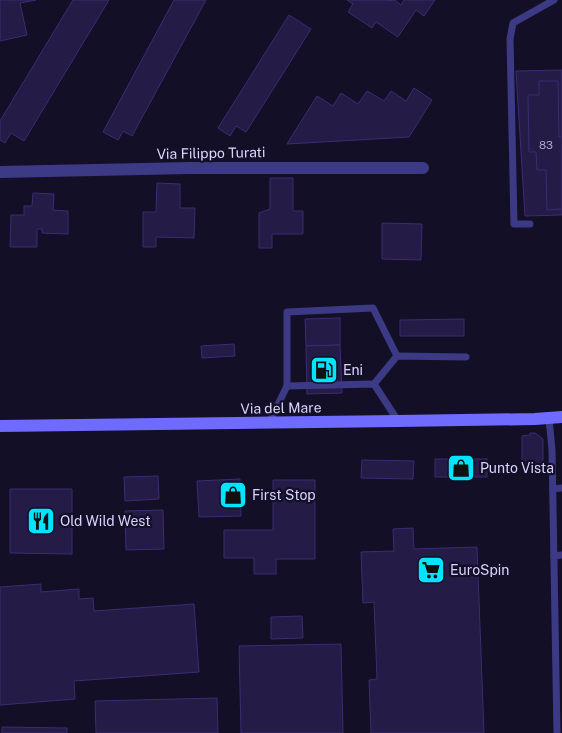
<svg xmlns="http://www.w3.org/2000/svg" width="562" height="733" font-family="'Public Sans',sans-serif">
<rect width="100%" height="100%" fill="#130f26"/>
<g fill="#241b47" stroke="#3b2d73">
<polygon points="0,0 36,0 20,3 27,35 0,41"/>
<polygon points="73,0 109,0 24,141 11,133 5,143 0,140 0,121"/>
<polygon points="174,0 206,0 132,136 123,131 118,140 103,132"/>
<polygon points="347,0 385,0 386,1 395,0 401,5 404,0 435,0 424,16 416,10 398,37 376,22 372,28 348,12 353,4"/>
<polygon points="289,15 311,29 246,132 236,126 230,136 218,128"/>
<polygon points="562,70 562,215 525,216 516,71"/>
<polygon points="539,81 558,81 559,137 562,137 562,209 547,210 546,170 537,170 536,152 529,152 528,95 539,95"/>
<polygon points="414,88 432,100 409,137 287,144 317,96 333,106 341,93 358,104 367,91 384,101 391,91 406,101"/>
<polygon points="270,178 293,178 293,211 303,211 303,234 272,234 272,248 259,248 259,213 270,209"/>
<polygon points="157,183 180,184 180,208 195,208 194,238 156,237 156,247 143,247 143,212 156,212"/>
<polygon points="33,193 54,194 53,210 68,211 68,234 42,233 42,229 37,229 37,247 10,247 11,215 24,215 24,206 32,206"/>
<polygon points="382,223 422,224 421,260 382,259"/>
<polygon points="340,318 340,345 306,346 305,319"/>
<polygon points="464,319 464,336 400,336 400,320"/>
<polygon points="234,344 235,356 202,358 201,346"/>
<polygon points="340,345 342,393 307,394 306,346"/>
<polygon points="530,433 535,433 543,439 543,466 522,467 522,436 530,435"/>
<rect x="435" y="459" width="52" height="18"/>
<polygon points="362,460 414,461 413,479 361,478"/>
<polygon points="158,476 159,499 125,501 124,477"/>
<polygon points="240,479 241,516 199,517 197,481"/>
<polygon points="273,480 315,480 315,559 276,559 276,574 254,574 254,558 224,558 224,530 273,530"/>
<polygon points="10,489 72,489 72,554 10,553"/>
<polygon points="163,510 164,549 126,550 125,511"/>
<polygon points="413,528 414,549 477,547 484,733 371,733 369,680 377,679 374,602 363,603 361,552 394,551 393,529"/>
<polygon points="41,584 41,592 79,589 79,599 93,598 94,611 194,604 199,672 74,681 75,699 0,705 0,587"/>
<polygon points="302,616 303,638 271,639 271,617"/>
<polygon points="341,644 343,733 241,733 239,646"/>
<polygon points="217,698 218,733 96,733 95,701"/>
<polygon points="2,727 67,728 67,733 2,733"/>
</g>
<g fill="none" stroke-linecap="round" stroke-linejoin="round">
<g stroke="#3d3a85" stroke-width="7">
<polyline points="530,224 514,224 510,39 513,23 554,0"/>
<polyline points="374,384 397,356 466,357"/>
<polyline points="287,386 287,312 373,308 397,356"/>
<polyline points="549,418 552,450 557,733"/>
<polyline points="269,423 287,386 374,384 398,421"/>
<polyline points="553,489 562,488"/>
<polyline points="554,556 562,555"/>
</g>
<polyline stroke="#3d3a85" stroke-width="12" points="0,172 190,168 423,168"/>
<polyline stroke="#6f6bff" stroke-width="12" points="0,426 398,421 535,419 562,417"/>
</g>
<defs>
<g id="fuel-square" transform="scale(1.4375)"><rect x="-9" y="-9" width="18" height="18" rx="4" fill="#00e5ff" stroke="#130f26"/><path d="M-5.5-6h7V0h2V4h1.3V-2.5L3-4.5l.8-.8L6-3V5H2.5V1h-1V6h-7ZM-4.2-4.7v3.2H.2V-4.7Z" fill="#111"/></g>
<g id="shop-square" transform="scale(1.4375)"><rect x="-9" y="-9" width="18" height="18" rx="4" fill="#00e5ff" stroke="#130f26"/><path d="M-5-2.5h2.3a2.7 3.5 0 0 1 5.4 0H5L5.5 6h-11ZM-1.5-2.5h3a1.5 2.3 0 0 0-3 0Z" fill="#111"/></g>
<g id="restaurant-square" transform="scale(1.4375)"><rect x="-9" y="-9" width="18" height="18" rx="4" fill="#00e5ff" stroke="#130f26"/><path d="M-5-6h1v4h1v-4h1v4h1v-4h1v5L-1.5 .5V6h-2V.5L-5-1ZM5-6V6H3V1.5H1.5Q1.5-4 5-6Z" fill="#111"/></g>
<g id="supermarket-square" transform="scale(1.4375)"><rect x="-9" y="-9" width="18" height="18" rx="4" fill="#00e5ff" stroke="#130f26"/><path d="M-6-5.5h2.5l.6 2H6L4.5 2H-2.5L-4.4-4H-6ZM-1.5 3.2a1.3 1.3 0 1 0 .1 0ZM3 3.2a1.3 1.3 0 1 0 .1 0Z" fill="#111"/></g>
</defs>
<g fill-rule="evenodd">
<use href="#fuel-square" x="324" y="370"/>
<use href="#shop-square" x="461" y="468"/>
<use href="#shop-square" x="233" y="495"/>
<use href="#restaurant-square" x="41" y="521"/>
<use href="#supermarket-square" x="431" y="570"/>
</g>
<g text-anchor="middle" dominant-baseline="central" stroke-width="4.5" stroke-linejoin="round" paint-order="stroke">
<g font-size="11" fill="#aca6d1">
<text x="546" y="145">83</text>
</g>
<g font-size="14" fill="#d9d4ff" stroke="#130f26">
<text transform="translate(211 153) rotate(-1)">Via Filippo Turati</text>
<text transform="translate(281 408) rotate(-1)">Via del Mare</text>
</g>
<g font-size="14" fill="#d9d4ff" stroke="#130f26" text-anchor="start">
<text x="343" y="370">Eni</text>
<text x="480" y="468">Punto Vista</text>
<text x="252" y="495">First Stop</text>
<text x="60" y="521">Old Wild West</text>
<text x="450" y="570">EuroSpin</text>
</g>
</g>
</svg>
